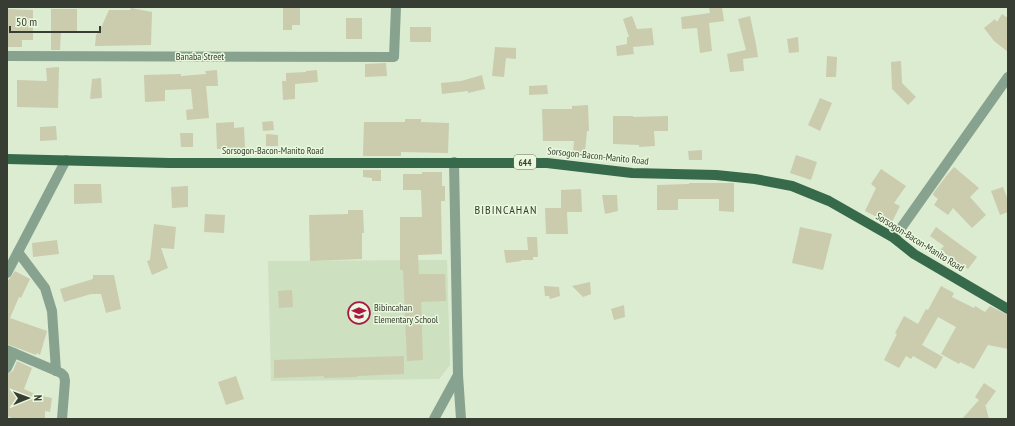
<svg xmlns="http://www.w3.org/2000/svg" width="1015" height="426" font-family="'PT Sans Narrow',sans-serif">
<rect width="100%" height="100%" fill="#dcecd1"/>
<polygon fill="#cde0bf" points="447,260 450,365 439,379 271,381 268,261"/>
<g fill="#cbcbae">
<polygon points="283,7 300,7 300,25 292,25 292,30 283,30"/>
<polygon points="709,7 722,7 724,21 709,23 712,51 700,53 697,28 682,29 681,17 710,13"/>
<polygon points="131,8 152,12 151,45 95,46 96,35 100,30 109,10 130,10"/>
<polygon points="7,9 33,10 33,40 22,40 22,47 7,47"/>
<polygon points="51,9 77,9 77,31 61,31 60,50 51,50"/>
<polygon points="1002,14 1008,18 1008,52 994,41 984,28 995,19 997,22"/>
<polygon points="632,16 637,29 652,28 654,45 633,47 634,54 617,56 616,46 627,44 627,37 629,37 623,19"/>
<polygon points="750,16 756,44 758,57 743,59 744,71 730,72 727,54 746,50 738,19"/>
<rect x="346" y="18" width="16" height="21"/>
<rect x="410" y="27" width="21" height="15"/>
<polygon points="798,37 799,52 789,53 787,39"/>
<polygon points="495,47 516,48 516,59 506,58 504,77 492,76"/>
<polygon points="827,56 837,57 836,77 826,77"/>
<polygon points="901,61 902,83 916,97 908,105 892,89 891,62"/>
<polygon points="386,63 387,76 365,77 365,64"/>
<polygon points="59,67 58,108 17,107 17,80 47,81 46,68"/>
<polygon points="217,70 218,86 206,86 209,118 187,120 186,110 193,109 191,89 165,90 165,101 145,102 144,75 181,74 181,76 206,74 205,71"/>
<polygon points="317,70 318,82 295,84 295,99 283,100 282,81 286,81 286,73 306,72 306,71"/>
<polygon points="482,75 485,89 468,93 468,91 442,94 441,83 461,81"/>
<polygon points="101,78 102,98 90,99 92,79"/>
<polygon points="547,85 548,94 529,95 529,86"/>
<polygon points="820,98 832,103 820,131 808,125"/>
<polygon points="588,105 589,131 587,131 585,152 573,152 574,141 543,141 542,109 572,109 572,106"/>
<polygon points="613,116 633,116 633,117 668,116 668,131 654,131 655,146 639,147 639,145 613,144"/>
<polygon points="405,119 421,119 421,122 449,123 448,153 401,152 401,156 363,156 364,122 405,122"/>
<polygon points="273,121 274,130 263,131 262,122"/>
<polygon points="234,122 234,128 244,127 245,148 217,149 216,123"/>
<polygon points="56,126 57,140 40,141 40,127"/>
<polygon points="180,133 193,133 193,147 181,147"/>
<polygon points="266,134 278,135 278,146 266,146"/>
<polygon points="702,150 702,160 689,160 688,151"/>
<polygon points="796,155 817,162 811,180 790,173"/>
<polygon points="954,167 979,188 970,197 986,215 972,228 953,208 948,215 934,205 938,199 933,195 934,192 947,175"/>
<polygon points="881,169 906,186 894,203 900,206 891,224 865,211 876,188 871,184"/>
<polygon points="363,170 381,170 381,181 372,181 372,178 363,177"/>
<polygon points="422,172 442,172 442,186 445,186 445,201 441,201 442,254 418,255 419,274 445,274 446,301 421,302 423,360 407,361 403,270 400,270 400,217 422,217 421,190 403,190 403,174 422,174"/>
<polygon points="689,183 734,183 734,212 719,211 719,199 678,199 678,210 657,210 657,185 689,184"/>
<polygon points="74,184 101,184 102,203 74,204"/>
<polygon points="188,186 188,207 172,208 171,187"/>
<polygon points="1003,187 1008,200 1008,212 1000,215 991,191"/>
<polygon points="581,189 582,212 567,212 568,234 546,234 545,208 561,208 561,190"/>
<polygon points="602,195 617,195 618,211 605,214"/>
<polygon points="348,210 363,210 364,233 362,233 362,259 310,261 309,215 348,214"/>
<polygon points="205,214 225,215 224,233 204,232"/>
<polygon points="154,224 176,227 174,249 161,248 168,268 152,275 147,261 150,260"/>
<polygon points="800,227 832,234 823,270 792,263"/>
<polygon points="936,227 977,257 968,269 940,250 944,246 930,236"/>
<polygon points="527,237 537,237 538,257 533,257 533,260 521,260 521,261 506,263 504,250 528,250"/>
<polygon points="57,240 59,254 33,257 32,243"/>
<polygon points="15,271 30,279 21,298 19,297 10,318 47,331 40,355 37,353 36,355 7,344 7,282"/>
<polygon points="93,275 114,275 121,309 106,313 101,294 91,294 64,302 60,289 93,279"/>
<polygon points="590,282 591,294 583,297 572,286"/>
<polygon points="544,286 559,287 560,296 550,299 549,296 545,296"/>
<polygon points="941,286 954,293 952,297 974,308 975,306 985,312 990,306 1008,315 1008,349 988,345 974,369 960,362 959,364 941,354 956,327 938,317 922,345 943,357 936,369 913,356 911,359 906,356 899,368 884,360 897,334 895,333 904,316 918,324 926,309 928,310"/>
<polygon points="292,290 293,307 279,308 278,291"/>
<polygon points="624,305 625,317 614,320 611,309"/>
<polygon points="404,356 404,374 357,376 357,377 324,378 324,376 274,378 274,360"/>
<polygon points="17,361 32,368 24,389 37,395 52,398 50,412 45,411 45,419 14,419 7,416 7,374 13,371"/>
<polygon points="236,376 244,399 226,405 218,382"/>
<polygon points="984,383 996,391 986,405 985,404 989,419 962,419 979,400 975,397"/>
</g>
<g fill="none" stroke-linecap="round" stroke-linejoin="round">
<g stroke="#88a290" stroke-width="10">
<polyline points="7,56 394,57 396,7"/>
<polyline points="454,162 458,375 461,419"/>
<polyline points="894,238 1008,77"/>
<polyline points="18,252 45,288 52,311 56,371"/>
<polyline points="7,273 66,160"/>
<polyline points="7,350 61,373 64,376 65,381 62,419"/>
<polyline points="7,368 14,353"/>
<polyline points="434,419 458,375"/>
</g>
<polyline stroke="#37694b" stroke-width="10" points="7,159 169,163 547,163 632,173 716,175 755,179 792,186 829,201 894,238 914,254 1008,309"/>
</g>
<defs>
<g id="school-ring" transform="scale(1.15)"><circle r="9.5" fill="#eaf9de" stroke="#ac1846" stroke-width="1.5"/><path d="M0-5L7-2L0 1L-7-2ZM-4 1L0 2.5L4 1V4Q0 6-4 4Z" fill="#ac1846"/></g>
</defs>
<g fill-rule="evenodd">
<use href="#school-ring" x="359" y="313"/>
</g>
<g text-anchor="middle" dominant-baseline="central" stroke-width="3" stroke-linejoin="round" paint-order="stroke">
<rect fill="#eaf9de" stroke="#6d7566" stroke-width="1" x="514" y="155" width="22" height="14" rx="3"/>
<g font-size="9" font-weight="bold" fill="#373d32">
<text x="525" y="162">644</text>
</g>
<g font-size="10" fill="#373d32" stroke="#eaf9de">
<text x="200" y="56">Banaba Street</text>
<text x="273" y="150">Sorsogon-Bacon-Manito Road</text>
<text transform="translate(598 156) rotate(6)">Sorsogon-Bacon-Manito Road</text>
<text transform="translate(920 242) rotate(32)">Sorsogon-Bacon-Manito Road</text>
</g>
<g font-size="10" fill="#373d32" stroke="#eaf9de" text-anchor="start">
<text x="374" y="307">Bibincahan<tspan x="374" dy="12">Elementary School</tspan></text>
</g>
<g font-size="12" letter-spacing="1" fill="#373d32" stroke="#eaf9de">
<text x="506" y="209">BIBINCAHAN</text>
</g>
</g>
<rect width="1015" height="426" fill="none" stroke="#373d32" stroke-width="16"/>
<g transform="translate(28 398) rotate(89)" stroke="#eaf9de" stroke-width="3" paint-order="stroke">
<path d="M0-3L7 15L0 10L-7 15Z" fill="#373d32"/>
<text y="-6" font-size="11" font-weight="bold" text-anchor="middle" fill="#373d32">N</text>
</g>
<path d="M10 26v6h90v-6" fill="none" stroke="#373d32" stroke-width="2"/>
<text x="16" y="26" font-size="12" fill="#373d32" stroke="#eaf9de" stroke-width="3" paint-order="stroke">50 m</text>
</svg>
